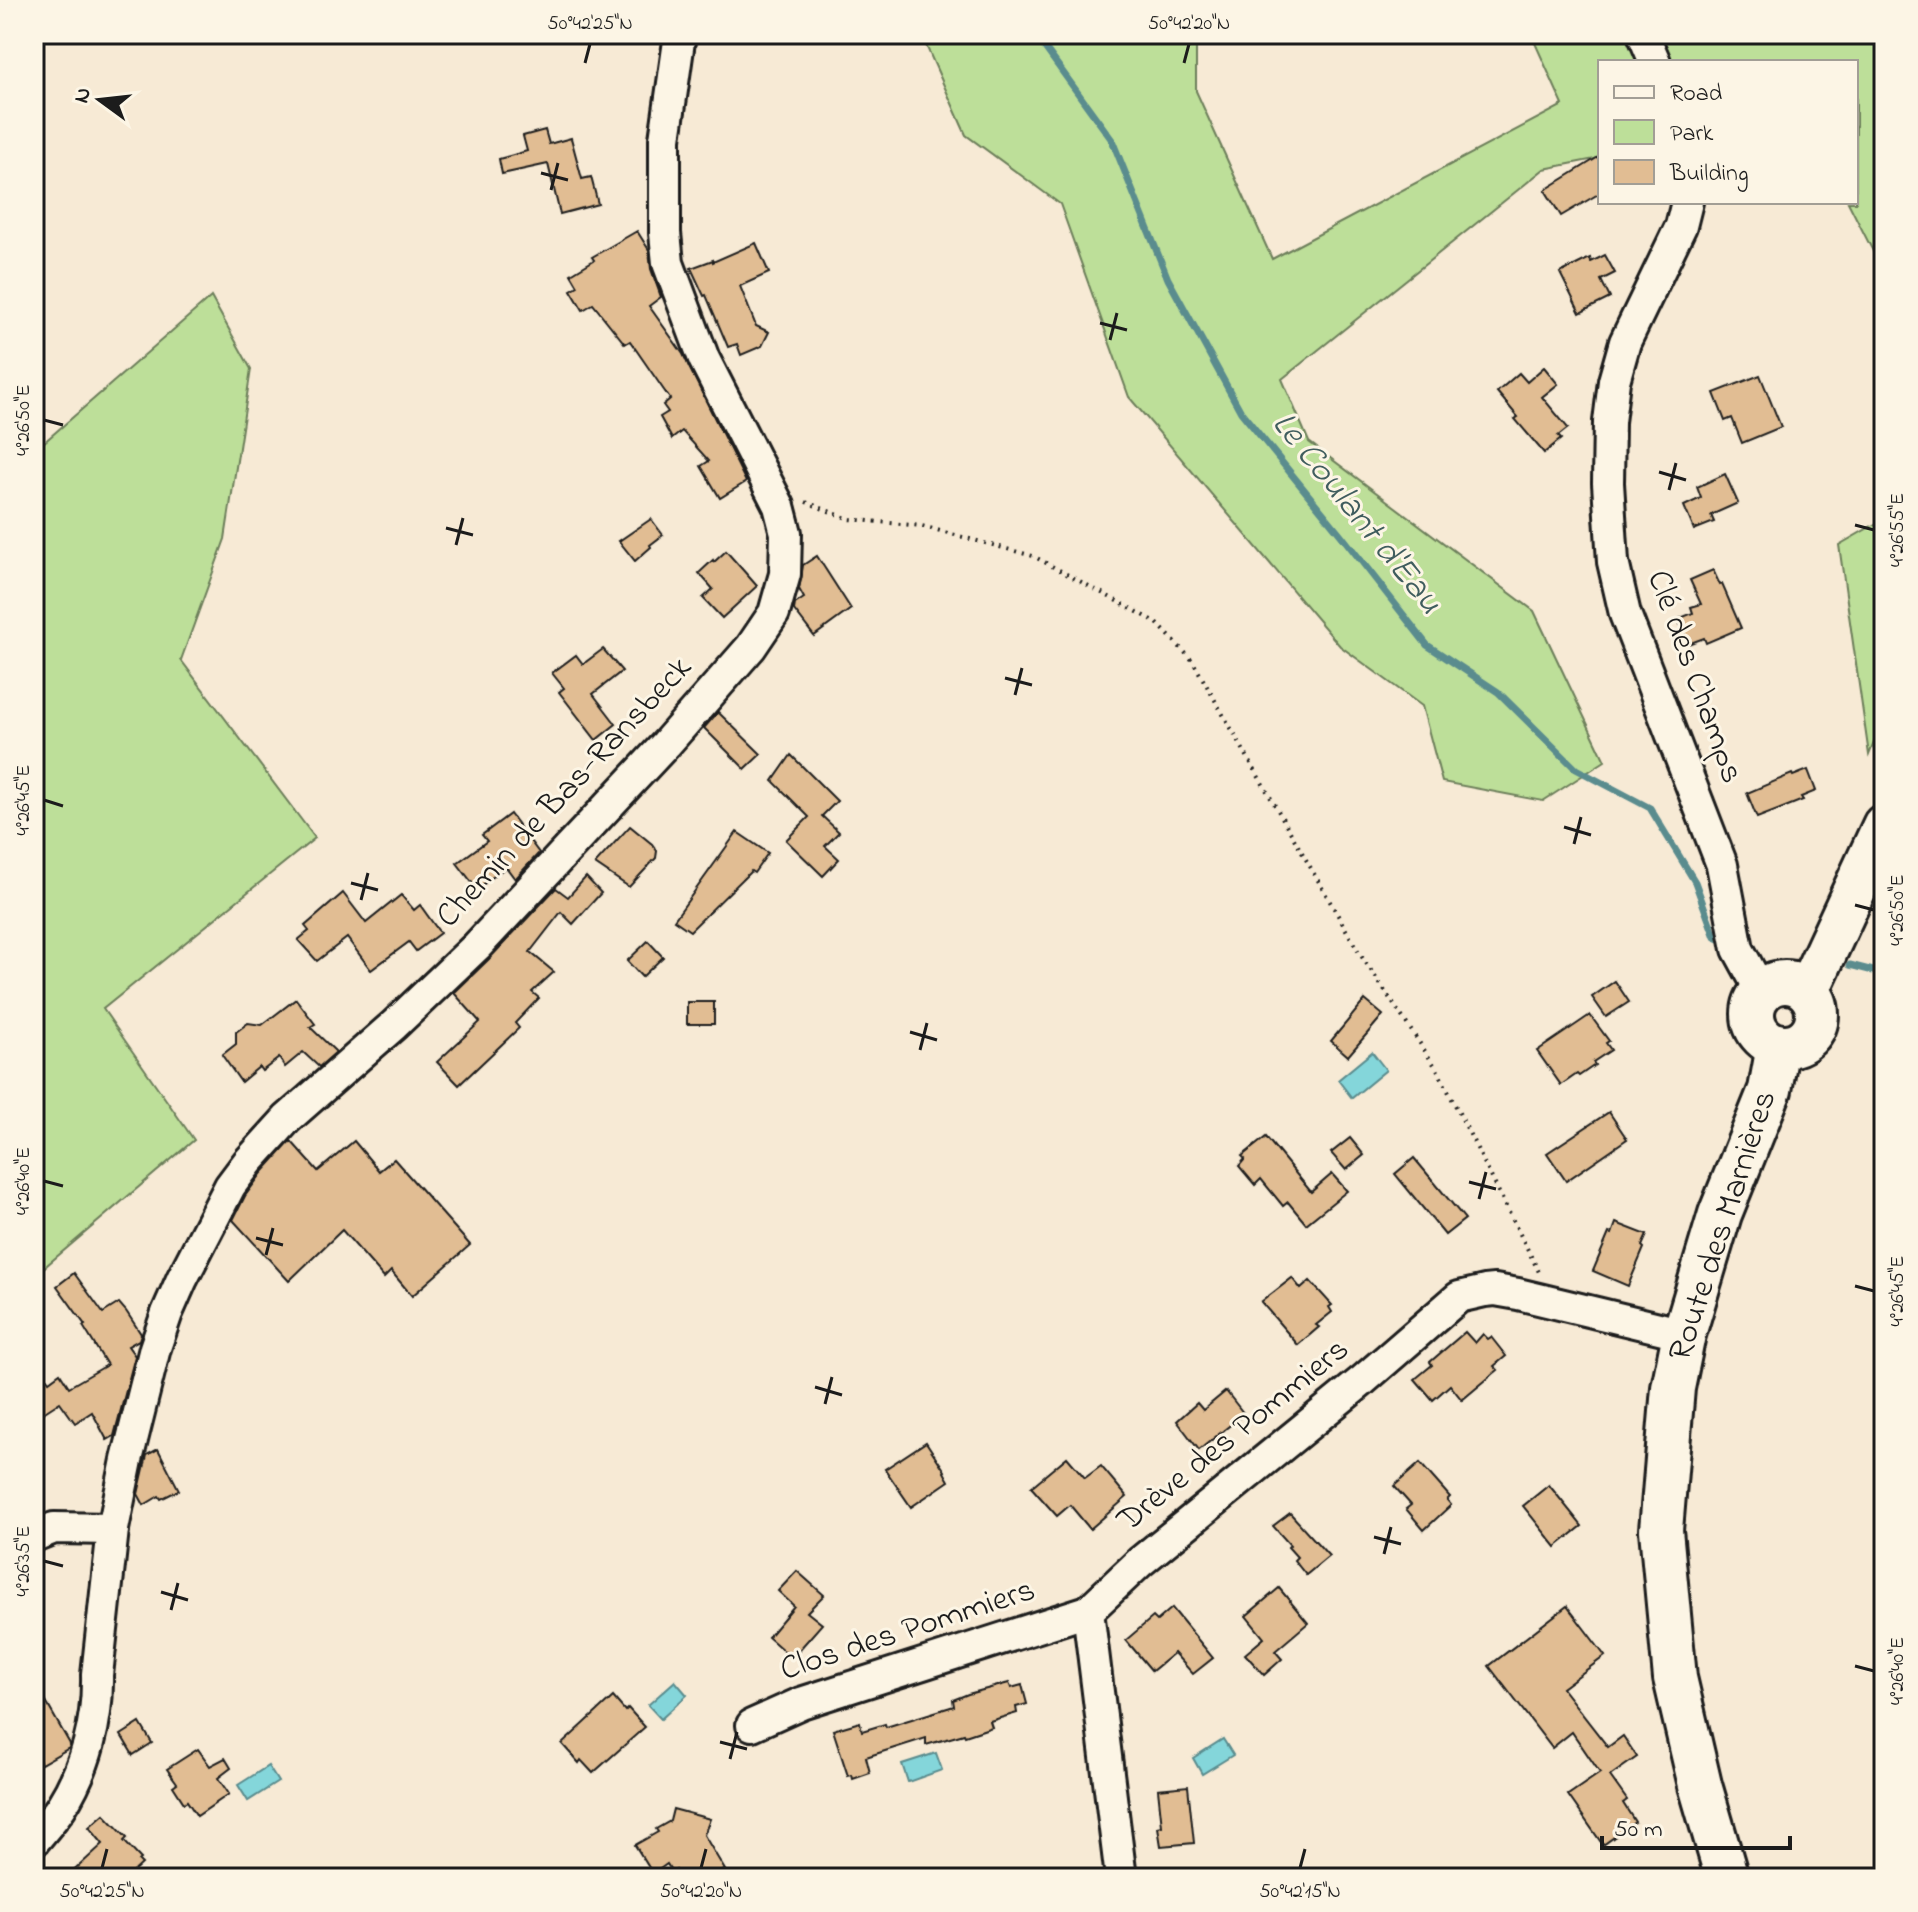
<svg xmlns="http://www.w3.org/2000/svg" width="1918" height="1912" font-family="'Indie Flower',sans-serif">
<rect width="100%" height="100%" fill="#f7ead5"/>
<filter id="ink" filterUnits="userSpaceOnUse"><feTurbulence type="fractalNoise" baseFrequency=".0125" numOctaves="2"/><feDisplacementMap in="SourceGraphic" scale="16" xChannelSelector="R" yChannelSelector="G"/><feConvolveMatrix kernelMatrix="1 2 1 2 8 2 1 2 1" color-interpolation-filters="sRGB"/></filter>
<g filter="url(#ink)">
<g fill="#bddf99" stroke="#6c7e5a" stroke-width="2">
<polygon points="921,34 1196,34 1196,91 1272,259 1563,105 1531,34 1884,34 1884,273 1848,202 1856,202 1856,62 1600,62 1600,158 1544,169 1282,379 1309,442 1534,611 1605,761 1543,801 1442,782 1422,706 1340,646 1129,397 1060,204 966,135"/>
<polygon points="211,297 251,369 225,539 181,660 315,838 103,1009 194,1140 34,1276 34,451"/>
<polygon points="1884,519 1884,718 1869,755 1839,545"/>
</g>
<g fill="#84d6da" stroke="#5a8c8e" stroke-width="2">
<polygon points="1372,1052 1386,1070 1352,1098 1338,1080"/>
<polygon points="675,1681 687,1695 661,1719 648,1705"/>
<polygon points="1223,1739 1233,1755 1202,1774 1193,1758"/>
<polygon points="936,1753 942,1770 908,1782 902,1764"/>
<polygon points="268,1766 278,1782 248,1801 238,1785"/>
</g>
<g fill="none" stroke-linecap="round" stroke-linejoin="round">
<g stroke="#5a8c8e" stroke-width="7">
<polyline points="1035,34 1112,140 1168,279 1241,412 1341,535 1427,645 1498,692 1576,769 1650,808 1695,882 1715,937 1727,942"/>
<polyline points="1850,965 1881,973 1884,976"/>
</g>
</g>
<g fill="#e1bd93" stroke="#1c1c1c" stroke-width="2">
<polygon points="545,130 549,144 571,138 582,179 591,177 598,204 560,214 548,164 502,174 499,159 527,151 523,136"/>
<polygon points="1600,156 1600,193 1561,216 1545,190"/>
<polygon points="637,231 649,250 651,269 661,297 649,306 683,354 746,482 720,498 701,466 709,461 682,431 672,439 660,417 668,412 663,405 670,399 630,341 625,344 593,304 583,310 571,290 578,286 571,274 594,260 592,257"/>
<polygon points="756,243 769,273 740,286 756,326 769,332 762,346 741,355 737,344 728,347 706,295 704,296 691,268 713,260 713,262"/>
<polygon points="1605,255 1615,273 1601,280 1610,298 1580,313 1560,273 1590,258 1591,262"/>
<polygon points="1544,367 1558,384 1542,397 1568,428 1558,436 1561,439 1544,453 1515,419 1518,417 1497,392 1519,373 1527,382"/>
<polygon points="1760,375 1781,427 1742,443 1732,418 1725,421 1714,393"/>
<polygon points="1725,474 1738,503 1711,515 1714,522 1694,530 1684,506 1701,498 1697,487"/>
<polygon points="651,519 663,535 650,545 651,547 635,561 619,541"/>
<polygon points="726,551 757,586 722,618 703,598 713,589 699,573 713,560 714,562"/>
<polygon points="817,556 851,609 814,636 794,610 795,604 804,598 799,589 803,565"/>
<polygon points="1713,570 1720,585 1722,584 1741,628 1706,643 1704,638 1688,644 1678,619 1693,613 1691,607 1701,604 1690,580"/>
<polygon points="603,649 622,671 593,694 616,724 596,740 559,692 564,688 552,673 576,655 583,664"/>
<polygon points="718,712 761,754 745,769 704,728"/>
<polygon points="791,755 837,801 822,816 839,832 825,846 839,859 823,876 786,840 809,817 773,781"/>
<polygon points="1808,770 1816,791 1801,797 1803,800 1757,818 1747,793 1792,774 1793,776"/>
<polygon points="510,814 539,853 515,879 506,867 477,889 457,863 487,841 482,835"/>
<polygon points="630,826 652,844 657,851 656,858 629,887 595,864"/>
<polygon points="737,832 768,853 754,873 751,871 690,931 674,920"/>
<polygon points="586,877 601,893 573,924 561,912 530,952 554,972 532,992 539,998 515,1023 519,1028 459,1085 437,1062 480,1022 454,993 489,959 556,888 568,897"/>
<polygon points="343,893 366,923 401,895 414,910 420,905 440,933 416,951 409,942 371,970 347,938 317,961 298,940 309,931 305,926"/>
<polygon points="648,941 663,957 642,977 627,961"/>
<polygon points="1615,981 1629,1002 1606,1017 1592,997"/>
<polygon points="296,999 315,1024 310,1027 336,1052 319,1067 303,1052 285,1067 279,1058 262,1071 259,1067 241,1082 222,1055 236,1044 236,1032 248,1023 262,1025"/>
<polygon points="1365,1000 1383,1015 1348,1056 1331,1041"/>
<rect x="687" y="1002" width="27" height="22"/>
<polygon points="1590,1015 1609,1041 1606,1043 1611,1050 1593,1062 1595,1065 1579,1076 1577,1074 1561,1085 1537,1051"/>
<polygon points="1609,1112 1627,1139 1566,1181 1547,1153"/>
<polygon points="1266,1137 1311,1192 1332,1174 1347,1191 1306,1224 1288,1202 1283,1206 1261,1179 1255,1185 1239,1166 1245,1159 1242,1156"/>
<polygon points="1350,1138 1364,1155 1346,1170 1331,1153"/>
<polygon points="291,1141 318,1171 354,1141 379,1171 394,1159 470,1245 412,1296 391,1271 384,1278 342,1230 289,1281 233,1220 245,1196 262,1173"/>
<polygon points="1414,1158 1465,1219 1445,1235 1395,1174"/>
<polygon points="1616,1223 1647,1235 1642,1246 1644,1248 1628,1286 1593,1271 1609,1233 1612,1234"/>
<polygon points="74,1273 103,1313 119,1303 126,1311 141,1334 139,1340 128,1346 135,1356 114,1436 107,1440 92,1412 75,1423 60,1402 34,1419 34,1360 49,1381 60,1373 69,1387 107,1365 83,1326 85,1325 57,1286"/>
<polygon points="1292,1278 1301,1289 1310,1281 1332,1305 1329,1307 1332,1312 1316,1325 1319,1327 1298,1345 1261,1302"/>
<polygon points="1465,1332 1475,1343 1483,1334 1488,1339 1491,1337 1506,1356 1494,1366 1498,1370 1462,1400 1450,1385 1433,1400 1415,1379 1432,1365 1430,1362"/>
<polygon points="1226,1391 1244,1414 1199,1450 1177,1421 1197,1403 1203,1410"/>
<polygon points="926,1442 945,1471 944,1472 949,1481 911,1507 885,1469"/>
<polygon points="158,1449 179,1490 161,1499 159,1496 144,1505 138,1494 145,1464 147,1455"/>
<polygon points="1067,1457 1085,1478 1101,1466 1127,1497 1090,1529 1070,1505 1057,1516 1031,1487"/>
<polygon points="1420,1463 1450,1497 1447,1500 1451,1505 1424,1530 1406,1509 1411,1505 1394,1486"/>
<polygon points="1549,1485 1582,1526 1556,1547 1523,1506"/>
<polygon points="1290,1513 1329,1556 1306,1575 1294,1560 1297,1557 1288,1547 1290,1545 1273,1526"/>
<polygon points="797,1571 824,1595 807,1612 822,1624 792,1658 768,1637 794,1606 778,1591"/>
<polygon points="1279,1588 1308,1623 1275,1651 1282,1659 1264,1675 1245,1654 1264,1638 1246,1616"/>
<polygon points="1567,1606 1605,1656 1562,1688 1608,1747 1623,1736 1637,1757 1610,1776 1627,1800 1623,1803 1635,1822 1603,1845 1568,1795 1600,1773 1572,1732 1552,1748 1489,1666"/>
<polygon points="1172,1608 1213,1658 1193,1674 1174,1653 1152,1671 1126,1640 1153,1617 1157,1621"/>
<polygon points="34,1681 70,1744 69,1748 41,1764 34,1751"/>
<polygon points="1009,1683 1011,1688 1022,1685 1027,1704 1016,1707 1017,1713 990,1721 992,1727 965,1736 964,1734 926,1745 926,1738 866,1757 870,1773 853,1779 852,1775 848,1776 833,1730 860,1722 862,1731 885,1724 886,1727 954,1706 953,1700 968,1694"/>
<polygon points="613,1697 625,1711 628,1708 645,1727 593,1773 581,1760 579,1763 562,1744"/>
<polygon points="140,1723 152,1743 133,1755 121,1735"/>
<polygon points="198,1749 210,1766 225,1758 231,1768 218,1778 229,1794 197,1816 187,1801 184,1803 173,1786 177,1783 167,1769"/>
<polygon points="1188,1786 1194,1843 1161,1846 1158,1827 1162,1826 1158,1789"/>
<polygon points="673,1809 710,1819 704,1835 725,1870 718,1873 716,1878 681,1878 676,1870 672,1872 667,1864 653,1874 635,1845 658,1832 656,1829 670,1821"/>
<polygon points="104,1814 127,1838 124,1841 141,1859 139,1861 142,1864 127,1878 66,1878 103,1844 89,1827"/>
</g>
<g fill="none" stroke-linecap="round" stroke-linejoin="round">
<g stroke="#1c1c1c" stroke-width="36">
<g id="street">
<polyline points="1643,34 1655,62"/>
<polyline points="1687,202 1681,226 1625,342 1614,381 1609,422 1608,483 1613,562 1625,614 1722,865 1738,949 1761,991"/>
<polyline points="34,1536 54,1528 113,1529"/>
<polyline points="1088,1611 1121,1878"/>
<polyline points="752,1725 801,1703 1088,1611 1140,1562 1362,1381 1459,1297 1485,1291 1495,1290 1518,1294 1684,1334"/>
<path d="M34 1841C43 1830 53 1819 61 1807 86 1768 98 1721 97 1675L113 1529 127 1460 155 1348 167 1313 182 1279 230 1186 248 1162 287 1119 394 1025 477 946 666 744 751 647 774 613 785 574 786 533 779 506 704 359 668 263 665 233V139L680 34"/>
</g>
</g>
<g stroke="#1c1c1c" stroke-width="48">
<g id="secondary">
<circle cx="1785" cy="1014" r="32"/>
<polyline points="1808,990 1884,826"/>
<polyline points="1727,1878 1700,1785 1675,1678 1661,1530 1673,1388 1684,1334 1720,1214 1770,1090 1778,1046"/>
</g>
</g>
<polyline stroke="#1c1c1c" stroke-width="4" stroke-dasharray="2 6" stroke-linecap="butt" points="806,502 849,519 922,526 1033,556 1156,622 1192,660 1360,954 1437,1069 1539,1272"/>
<use href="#street" stroke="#fcf5e5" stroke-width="30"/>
<use href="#secondary" stroke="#fcf5e5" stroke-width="42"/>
</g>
</g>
<path fill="none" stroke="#1c1c1c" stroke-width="3" d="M585 63 590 44M1184 63 1189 44M541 173 568 180M551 190 558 163M1100 323 1127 330M1110 340 1117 313M44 420 63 425M1659 472 1686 480M1669 490 1676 463M1855 525 1874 530M446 528 473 535M456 545 463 518M1005 678 1032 685M1015 695 1022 668M44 800 63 806M1564 827 1591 835M1574 844 1581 817M351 883 378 890M361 900 368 873M1855 905 1874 910M910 1032 937 1040M920 1050 927 1023M44 1181 63 1186M1469 1182 1496 1189M1479 1199 1486 1172M256 1238 283 1245M266 1255 273 1228M1855 1286 1874 1291M815 1387 842 1395M825 1404 832 1377M1374 1537 1401 1544M1384 1554 1391 1527M44 1561 63 1566M161 1592 188 1600M171 1610 178 1583M1855 1666 1874 1671M720 1742 747 1749M730 1759 737 1732M102 1868 107 1849M701 1868 706 1849M1300 1868 1305 1849"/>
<g text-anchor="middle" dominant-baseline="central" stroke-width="6" stroke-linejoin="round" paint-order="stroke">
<g font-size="34" fill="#1c1c1c" stroke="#fcf5e5">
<text transform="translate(1694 677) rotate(70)">Clé des Champs</text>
<text transform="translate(565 793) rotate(-47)">Chemin de Bas-Ransbeck</text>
<text transform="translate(1724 1226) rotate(-72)">Route des Marnières</text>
<text transform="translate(1234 1436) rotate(-39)">Drève des Pommiers</text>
<text transform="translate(908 1631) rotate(-18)">Clos des Pommiers</text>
</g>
<g font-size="36" font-style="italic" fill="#405d5e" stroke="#fcf5e5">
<text transform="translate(1356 514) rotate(51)">Le Coulant d'Eau</text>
</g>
</g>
<rect width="1918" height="1912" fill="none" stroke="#fcf5e5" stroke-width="88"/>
<rect x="1598" y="60" width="260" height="144" fill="#fcf5e5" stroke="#a29e95" stroke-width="2"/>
<rect x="1614" y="86" width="40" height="12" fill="#fcf5e5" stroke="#a29e95" stroke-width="2"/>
<text x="1670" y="100" font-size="24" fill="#1c1c1c">Road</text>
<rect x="1614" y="120" width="40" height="24" fill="#bddf99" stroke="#a29e95" stroke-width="2"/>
<text x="1670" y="140" font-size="24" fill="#1c1c1c">Park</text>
<rect x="1614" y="160" width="40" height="24" fill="#e1bd93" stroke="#a29e95" stroke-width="2"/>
<text x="1670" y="180" font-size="24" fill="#1c1c1c">Building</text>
<g transform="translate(100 100) rotate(285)" stroke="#fcf5e5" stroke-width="6" paint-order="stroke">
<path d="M0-6L14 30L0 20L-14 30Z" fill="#1c1c1c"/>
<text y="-12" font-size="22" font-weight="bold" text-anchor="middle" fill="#1c1c1c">N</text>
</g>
<path d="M1602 1836v12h188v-12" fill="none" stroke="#1c1c1c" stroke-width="4"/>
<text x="1614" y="1836" font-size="24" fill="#1c1c1c" stroke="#fcf5e5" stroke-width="6" paint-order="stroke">50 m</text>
<rect x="44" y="44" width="1830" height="1824" fill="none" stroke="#1c1c1c" stroke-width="3"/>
<g font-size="20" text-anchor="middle" fill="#1c1c1c">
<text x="590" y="29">50°42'25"N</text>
<text x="1189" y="29">50°42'20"N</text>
<text transform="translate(22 420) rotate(-90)" y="7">4°26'50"E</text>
<text transform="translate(1896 530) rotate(-90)" y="7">4°26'55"E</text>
<text transform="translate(22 800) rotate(-90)" y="7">4°26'45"E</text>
<text transform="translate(1896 910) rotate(-90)" y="7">4°26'50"E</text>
<text transform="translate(22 1181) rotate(-90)" y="7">4°26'40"E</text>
<text transform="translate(1896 1291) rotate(-90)" y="7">4°26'45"E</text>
<text transform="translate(22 1561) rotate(-90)" y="7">4°26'35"E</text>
<text transform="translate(1896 1671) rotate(-90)" y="7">4°26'40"E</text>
<text x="102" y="1897">50°42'25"N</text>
<text x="701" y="1897">50°42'20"N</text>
<text x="1300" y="1897">50°42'15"N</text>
</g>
</svg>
